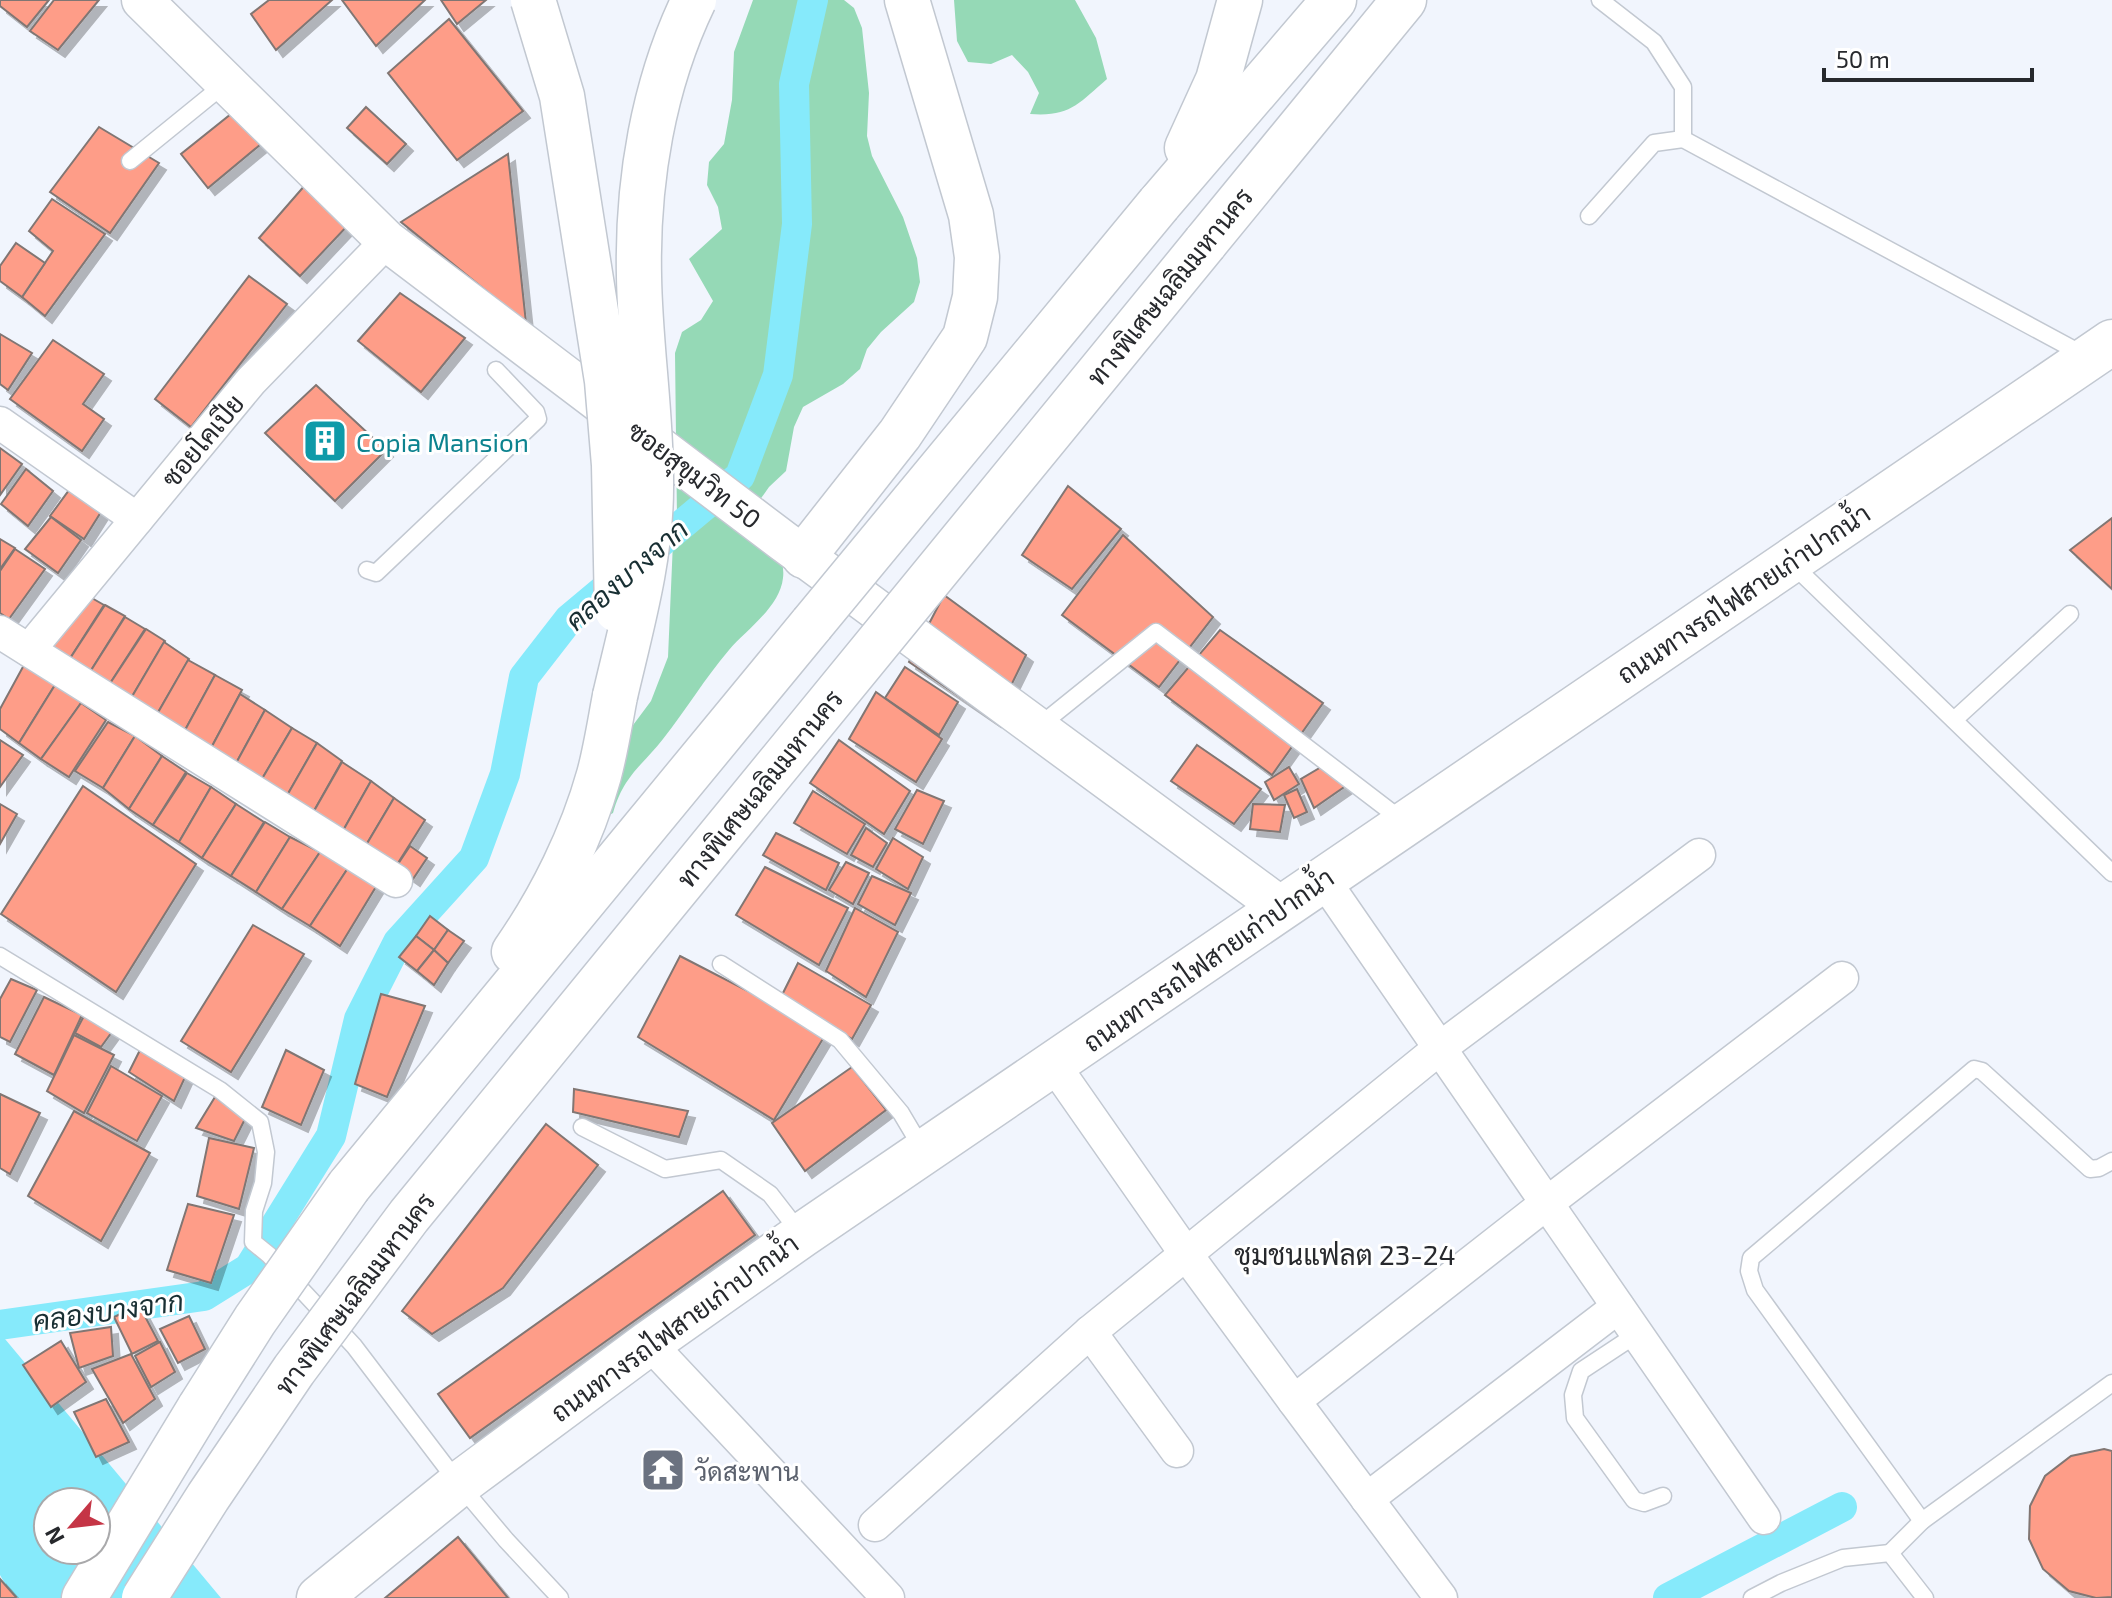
<svg xmlns="http://www.w3.org/2000/svg" width="2112" height="1598" font-family="'Exo 2',Sarabun,sans-serif">
<defs>
<filter id="shadow"><feDropShadow dx="7" dy="7" stdDeviation="0" flood-color="#0004"/></filter>
</defs>
<rect width="100%" height="100%" fill="#f1f5fd"/>
<g fill="#95d9b6">
<path d="M753 0H844L854 8 862 28 869 93 867 136 872 156 903 217 917 258 920 282 914 302 881 332 867 349 860 369 843 384 803 407 794 427 786 471 769 487 757 504C767 526 786 554 783 578 780 607 746 630 729 650 705 678 686 710 663 739 641 767 624 775 613 813L592 824 610 756 651 701 668 657 673 542 677 519 675 353 682 332 701 320 713 301 689 259 722 229 718 207 707 185 709 162 724 144 732 100 734 52Z"/>
<path d="M954 0H1075L1096 38 1107 79C1078 104 1070 117 1030 114L1039 93 1028 72 1012 55 991 64 968 62 957 41Z"/>
</g>
<path fill="#86eafb" fill-rule="evenodd" d="M0 1333 221 1598H13L0 1575ZM48 1502H96V1550H48Z"/>
<g fill="none" stroke-linecap="round" stroke-linejoin="round">
<g stroke="#86eafb" stroke-width="30">
<polyline points="0,1325 204,1296 249,1268 331,1136 359,1019 398,942 474,858 505,774 524,677 569,619 740,476 778,375 797,224 794,84 813,0"/>
<polyline points="1668,1598 1842,1507"/>
</g>
</g>
<g fill="#fe9d88" stroke="#817673" stroke-width="2" filter="url(#shadow)">
<polygon points="0,0 49,0 27,27 0,6"/>
<polygon points="54,0 99,0 58,50 30,31"/>
<polygon points="269,0 332,0 276,50 251,14"/>
<polygon points="342,0 425,0 376,46"/>
<polygon points="441,0 486,0 457,24"/>
<polygon points="449,19 523,111 457,160 388,73"/>
<polygon points="366,107 406,144 387,164 347,128"/>
<polygon points="236,110 261,144 208,188 181,154"/>
<polygon points="99,127 159,163 110,233 50,192"/>
<polygon points="508,154 526,323 401,222"/>
<polygon points="306,184 350,223 300,276 259,238"/>
<polygon points="52,199 105,234 45,316 22,297 53,251 29,231"/>
<polygon points="16,243 45,263 22,297 0,281 0,266"/>
<polygon points="249,276 287,304 191,427 155,399"/>
<polygon points="400,293 465,338 421,392 358,341"/>
<polygon points="0,334 32,353 8,390 0,384"/>
<polygon points="53,340 104,374 83,404 104,419 82,451 10,399"/>
<polygon points="316,385 386,450 335,501 265,433"/>
<polygon points="0,448 22,464 0,495"/>
<polygon points="26,469 53,491 28,526 1,504"/>
<polygon points="75,482 106,504 84,539 50,516"/>
<polygon points="1068,486 1121,529 1072,589 1022,555"/>
<polygon points="51,517 81,540 58,573 25,549"/>
<polygon points="2112,518 2112,589 2070,550"/>
<polygon points="1123,535 1213,617 1159,687 1062,615"/>
<polygon points="0,539 15,548 0,569"/>
<polygon points="15,549 45,569 9,619 0,613 0,571"/>
<polygon points="83,593 104,605 69,660 46,645"/>
<polygon points="944,595 1026,655 994,720 909,662"/>
<polygon points="105,605 125,616 90,672 69,660"/>
<polygon points="125,617 145,629 109,685 90,672"/>
<polygon points="146,629 165,641 130,700 109,685"/>
<polygon points="1220,630 1323,703 1272,775 1165,695"/>
<polygon points="164,642 189,659 156,716 130,700"/>
<polygon points="188,660 215,675 184,732 156,716"/>
<polygon points="24,665 55,685 19,743 0,729 0,709"/>
<polygon points="905,667 958,702 939,735 885,698"/>
<polygon points="215,675 242,690 210,750 184,732"/>
<polygon points="55,685 82,702 41,759 19,743"/>
<polygon points="876,692 942,739 916,782 849,739"/>
<polygon points="240,694 265,710 234,767 210,750"/>
<polygon points="81,703 106,720 69,777 41,759"/>
<polygon points="265,710 292,728 259,784 234,767"/>
<polygon points="108,722 135,736 103,788 75,771"/>
<polygon points="292,728 317,743 285,799 259,784"/>
<polygon points="135,736 162,756 129,809 103,788"/>
<polygon points="0,740 23,755 0,787"/>
<polygon points="839,740 910,791 884,834 810,783"/>
<polygon points="317,743 342,761 310,818 285,799"/>
<polygon points="1197,745 1261,789 1234,824 1171,781"/>
<polygon points="162,756 186,772 153,825 129,809"/>
<polygon points="342,762 371,781 340,836 310,818"/>
<polygon points="1328,763 1347,785 1314,808 1301,779"/>
<polygon points="1289,767 1299,784 1274,800 1265,782"/>
<polygon points="187,773 211,787 179,842 153,825"/>
<polygon points="371,781 394,798 362,852 340,836"/>
<polygon points="83,786 196,864 116,992 1,914"/>
<polygon points="211,787 236,804 202,858 179,842"/>
<polygon points="1297,789 1307,812 1294,818 1284,795"/>
<polygon points="917,790 944,801 923,844 895,829"/>
<polygon points="813,791 865,824 847,854 794,823"/>
<polygon points="394,798 425,820 393,871 362,852"/>
<polygon points="0,804 17,814 0,844"/>
<polygon points="236,804 264,822 231,876 202,858"/>
<polygon points="1253,804 1285,805 1280,832 1250,829"/>
<polygon points="265,822 290,837 256,892 231,876"/>
<polygon points="866,828 887,843 873,867 851,855"/>
<polygon points="776,833 839,863 826,890 763,855"/>
<polygon points="290,837 320,852 282,909 256,892"/>
<polygon points="893,838 923,857 908,889 876,869"/>
<polygon points="410,846 427,858 413,879 396,867"/>
<polygon points="320,852 348,868 310,926 282,909"/>
<polygon points="846,862 869,873 853,904 829,890"/>
<polygon points="765,867 848,908 819,965 736,915"/>
<polygon points="348,868 377,885 340,946 310,926"/>
<polygon points="872,876 911,893 895,925 858,904"/>
<polygon points="855,908 898,932 866,997 826,971"/>
<polygon points="430,916 448,930 434,950 416,936"/>
<polygon points="253,925 304,954 231,1072 181,1041"/>
<polygon points="448,930 464,941 448,963 434,950"/>
<polygon points="416,936 434,950 417,971 399,957"/>
<polygon points="434,950 448,963 434,985 417,971"/>
<polygon points="680,956 827,1032 774,1120 638,1037"/>
<polygon points="798,963 871,1005 852,1039 782,995"/>
<polygon points="11,979 37,990 10,1042 0,1037 0,999"/>
<polygon points="381,994 425,1006 387,1097 355,1084"/>
<polygon points="44,997 82,1015 54,1075 15,1054"/>
<polygon points="86,1012 114,1029 101,1047 75,1033"/>
<polygon points="74,1035 114,1055 84,1113 47,1091"/>
<polygon points="142,1046 187,1073 174,1101 129,1072"/>
<polygon points="286,1050 324,1070 301,1125 262,1107"/>
<polygon points="111,1066 162,1096 137,1141 87,1113"/>
<polygon points="852,1067 886,1110 805,1171 772,1123"/>
<polygon points="574,1089 688,1111 679,1137 573,1112"/>
<polygon points="0,1094 40,1113 10,1174 0,1168"/>
<polygon points="215,1097 245,1119 234,1141 196,1128"/>
<polygon points="74,1111 150,1153 101,1241 28,1196"/>
<polygon points="546,1124 598,1165 503,1288 432,1334 402,1311"/>
<polygon points="209,1138 254,1148 239,1209 197,1196"/>
<polygon points="723,1191 755,1235 470,1438 438,1394"/>
<polygon points="188,1204 234,1215 211,1283 167,1270"/>
<polygon points="139,1305 158,1341 132,1354 114,1317"/>
<polygon points="189,1316 205,1349 178,1363 160,1329"/>
<polygon points="111,1327 113,1356 79,1368 70,1333"/>
<polygon points="61,1341 86,1382 51,1407 23,1365"/>
<polygon points="160,1342 175,1372 151,1387 135,1356"/>
<polygon points="131,1354 155,1399 123,1423 92,1369"/>
<polygon points="106,1399 129,1442 96,1457 74,1412"/>
<polygon points="2104,1449 2112,1451 2112,1597 2096,1598 2069,1591 2043,1569 2029,1539 2030,1506 2045,1476 2071,1456"/>
<polygon points="458,1537 508,1598 385,1598"/>
<polygon points="0,1579 16,1597 15,1598 0,1598"/>
</g>
<g fill="none" stroke-linecap="round" stroke-linejoin="round">
<g stroke="#c2c8d1" stroke-width="19">
<g id="service">
<polyline points="1600,0 1654,42 1683,87 1683,139"/>
<polyline points="130,161 226,83"/>
<polyline points="1589,216 1654,143 1683,139 2084,355"/>
<polyline points="1791,563 2112,873"/>
<polyline points="367,570 376,573 538,419 536,412 496,370"/>
<polyline points="1954,720 2070,614"/>
<polyline points="1038,727 1156,632 1403,821"/>
<polyline points="0,956 220,1090 260,1122 266,1152 263,1183 254,1211 253,1242 269,1255 354,1346 459,1484 506,1540 560,1598"/>
<polyline points="721,964 840,1040 901,1113 923,1150"/>
<polyline points="582,1127 665,1169 721,1160 770,1194 801,1234"/>
<polyline points="1637,1334 1581,1371 1573,1395 1575,1418 1634,1500 1644,1503 1663,1496"/>
<polyline points="1922,1521 1755,1290 1749,1271 1751,1258 1974,1069 1982,1071 2090,1169 2099,1168 2112,1161"/>
<polyline points="1890,1553 1922,1521 2112,1383"/>
<polyline points="1752,1598 1781,1583 1843,1558 1890,1553 1925,1598"/>
</g>
</g>
<g stroke="#c2c8d1" stroke-width="35">
<g id="minor">
<polyline points="0,423 137,519"/>
<polyline points="0,632 396,881"/>
<polyline points="29,650 251,381 387,241"/>
<polyline points="1323,879 1764,1518"/>
<polyline points="1090,1332 1177,1451"/>
<polyline points="649,1343 888,1598"/>
<polyline points="1294,1401 1186,1254 1440,1048 1699,855"/>
<polyline points="1367,1499 1618,1307"/>
<polyline points="875,1525 1090,1332 1186,1254 1054,1065"/>
<polyline points="1441,1598 1294,1401 1547,1203 1842,978"/>
</g>
</g>
<g stroke="#c2c8d1" stroke-width="43">
<polyline id="tertiary" points="142,0 387,241 783,541 1282,908"/>
</g>
<g stroke="#c2c8d1" stroke-width="47">
<polyline id="secondary" points="319,1598 459,1484 649,1343 802,1235 2112,342"/>
</g>
<g stroke="#c2c8d1" stroke-width="47">
<g id="motorway">
<polyline points="1187,148 1218,80 1240,0"/>
<polyline points="1159,204 1334,0"/>
<polyline points="1205,243 1404,0"/>
<polyline points="804,556 900,434 965,337 975,297 977,257 971,215 907,0"/>
<path d="M514 952C551 899 582 836 599 775 606 749 610 722 615 696"/>
<polyline points="349,1186 812,624"/>
<polyline points="84,1598 200,1407"/>
</g>
</g>
<use href="#service" stroke="#fff" stroke-width="16"/>
<use href="#minor" stroke="#fff" stroke-width="32"/>
<use href="#tertiary" stroke="#fff" stroke-width="40"/>
<use href="#secondary" stroke="#fff" stroke-width="44"/>
<use href="#motorway" stroke="#fff" stroke-width="44"/>
<g stroke="#c2c8d1" stroke-width="47" stroke-linecap="butt">
<g id="motorway-bridge">
<polyline points="533,0 562,96 607,381 614,465 617,610"/>
<polyline points="812,624 1159,204"/>
<path d="M615 696C631 627 651 559 651 488 652 417 640 347 639 276 637 182 653 85 694 0"/>
<polyline points="200,1407 255,1320 349,1186"/>
<polyline points="144,1598 208,1497 294,1370 409,1216 1205,243"/>
</g>
</g>
<use href="#motorway-bridge" stroke="#fff" stroke-width="44"/>
</g>
<defs>
<g id="building-square" transform="scale(2.3)"><rect x="-9" y="-9" width="18" height="18" rx="4" fill="#0f9aa8" stroke="#fff"/><path d="M-4-6H4V6H1V3H-1V6H-4ZM-2.5-4.3h1.7v1.8h-1.7ZM.8-4.3h1.7v1.8H.8ZM-2.5-1h1.7V.8h-1.7ZM.8-1h1.7V.8H.8Z" fill="#fff"/></g>
<g id="temple-square" transform="scale(2.3)"><rect x="-9" y="-9" width="18" height="18" rx="4" fill="#6b7280" stroke="#fff"/><path d="M0-6L5-2H3V0L6.5 2.5H4V6H1.5V3h-3V6H-4V2.5H-6.5L-3 0V-2H-5Z" fill="#fff"/></g>
</defs>
<g fill-rule="evenodd">
<use href="#building-square" x="325" y="441"/>
<use href="#temple-square" x="663" y="1470"/>
</g>
<g text-anchor="middle" dominant-baseline="central" stroke-width="6" stroke-linejoin="round" paint-order="stroke">
<g font-size="26" fill="#27292d" stroke="#fff">
<text transform="translate(1169 286) rotate(-51)">ทางพิเศษเฉลิมมหานคร</text>
<text transform="translate(202 440) rotate(-50)">ซอยโคเปีย</text>
<text transform="translate(695 474) rotate(37)">ซอยสุขุมวิท 50</text>
<text transform="translate(1743 593) rotate(-34)">ถนนทางรถไฟสายเก่าปากน้ำ</text>
<text transform="translate(759 788) rotate(-51)">ทางพิเศษเฉลิมมหานคร</text>
<text transform="translate(1208 959) rotate(-35)">ถนนทางรถไฟสายเก่าปากน้ำ</text>
<text transform="translate(354 1293) rotate(-53)">ทางพิเศษเฉลิมมหานคร</text>
<text transform="translate(674 1327) rotate(-36)">ถนนทางรถไฟสายเก่าปากน้ำ</text>
</g>
<g font-size="26" fill="#0d838f" stroke="#fff" text-anchor="start">
<text x="356" y="441">Copia Mansion</text>
</g>
<g font-size="26" fill="#5b616d" stroke="#fff" text-anchor="start">
<text x="694" y="1470">วัดสะพาน</text>
</g>
<g font-size="28" font-style="italic" fill="#182f33" stroke="#fff">
<text transform="translate(626 574) rotate(-41)">คลองบางจาก</text>
<text transform="translate(108 1310) rotate(-8)">คลองบางจาก</text>
</g>
<g font-size="28" fill="#27292d" stroke="#fff">
<text x="1345" y="1254">ชุมชนแฟลต 23-24</text>
</g>
</g>
<g transform="translate(72 1526) rotate(242)"><circle r="38" fill="#ffffff" stroke="#a9a9ab" stroke-width="2"/>
<path d="M0-6L14 30L0 20L-14 30Z" fill="#c53546"/>
<text y="-12" font-size="22" font-weight="bold" text-anchor="middle" fill="#27292d">N</text>
</g>
<path d="M1824 68v12h208v-12" fill="none" stroke="#27292d" stroke-width="4"/>
<text x="1836" y="68" font-size="24" fill="#27292d" stroke="#ffffff" stroke-width="6" paint-order="stroke">50 m</text>
</svg>
